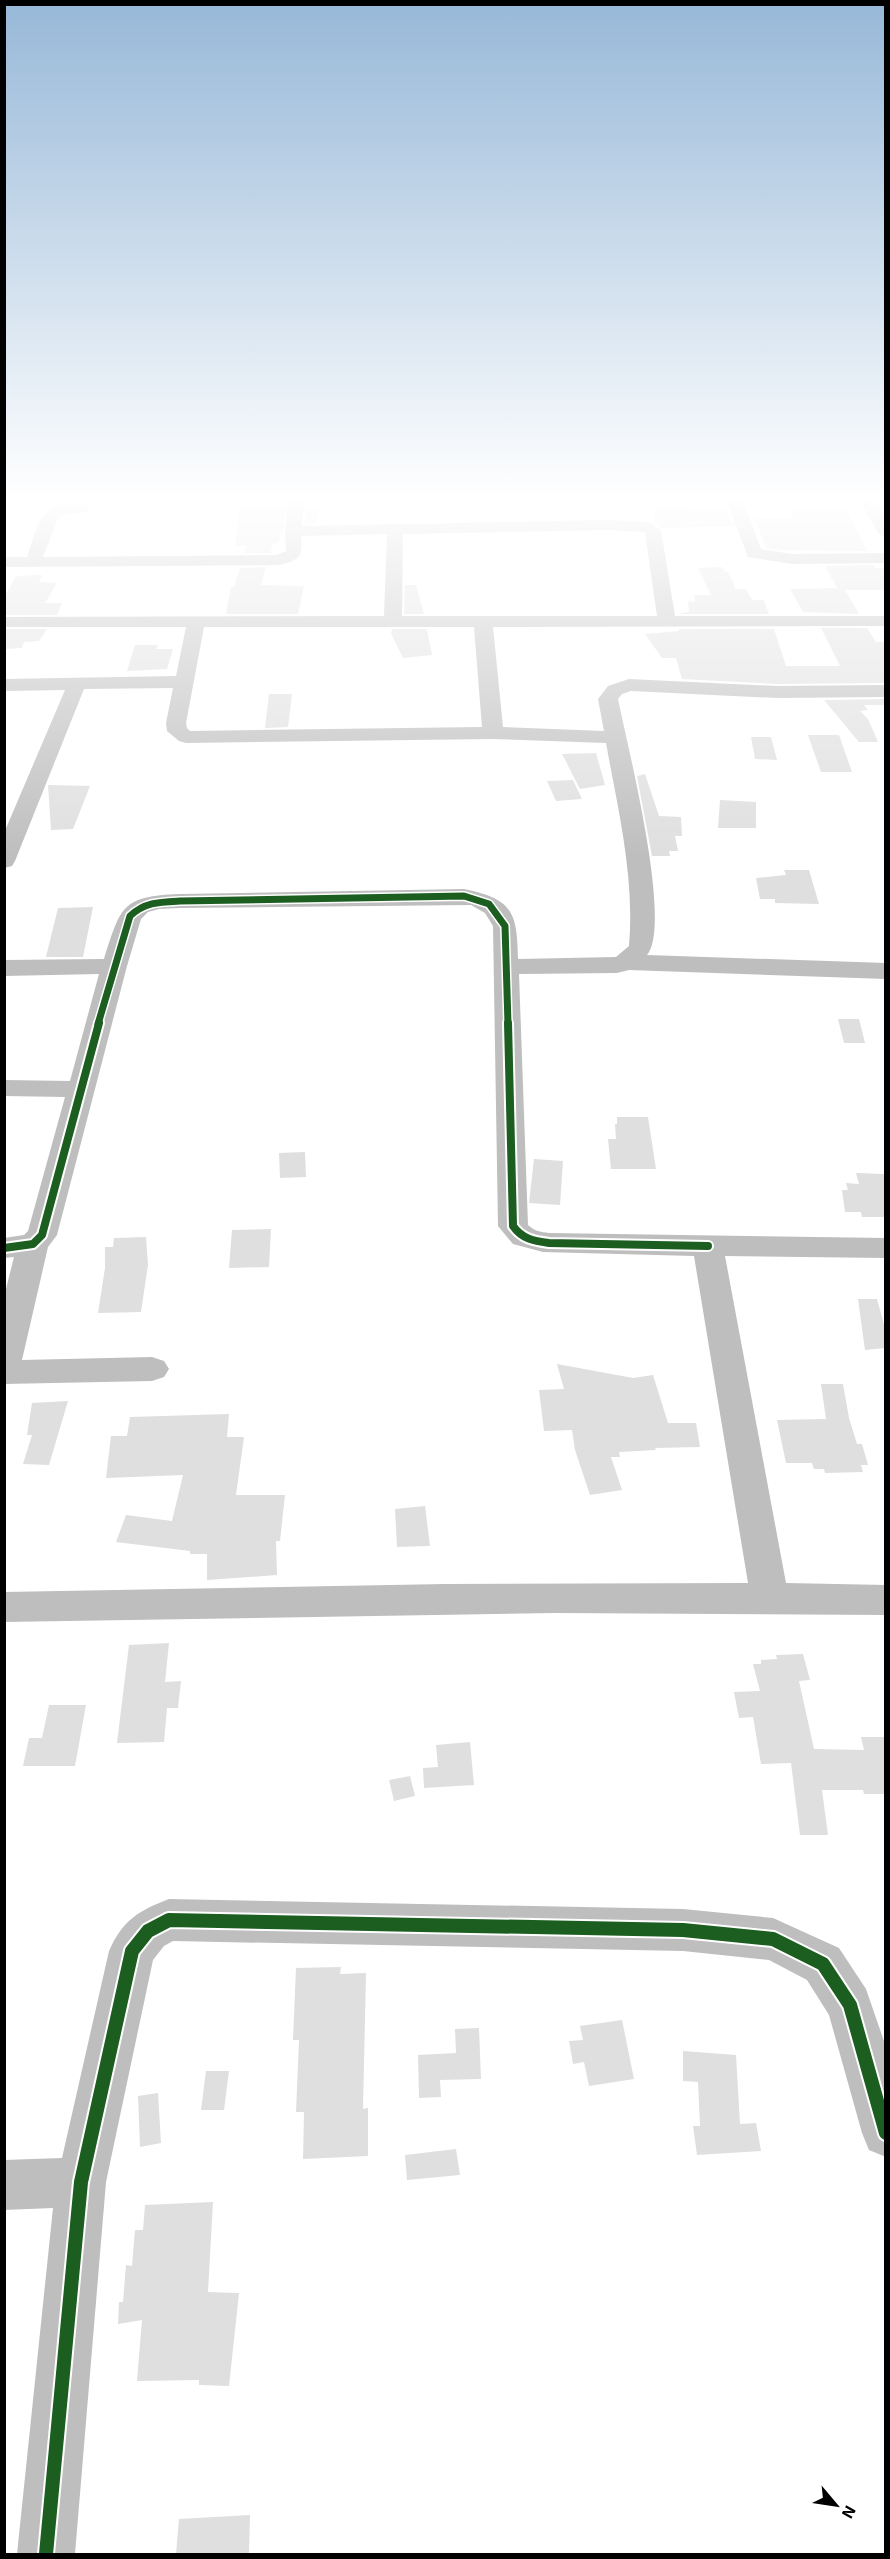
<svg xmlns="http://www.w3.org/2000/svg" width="890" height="2559" font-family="'Exo 2',sans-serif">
<rect width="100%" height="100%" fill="#fff"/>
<g fill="#dfdfdf">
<polygon points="286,507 283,530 278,543 273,543 270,553 244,553 247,546 235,546 240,508"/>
<polygon points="306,508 319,508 317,523 305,524"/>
<polygon points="652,508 727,509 734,526 662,528 656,524"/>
<polygon points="846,509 867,551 784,550 766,548 755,518 794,518 789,510"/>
<polygon points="874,565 875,568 885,568 885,590 845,590 859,614 803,612 790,589 837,588 825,566"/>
<polygon points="266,567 261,585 304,586 298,614 226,614 231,587 234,587 240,568"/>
<polygon points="722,567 725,572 728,572 736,589 745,589 753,600 764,600 769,614 677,614 689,612 688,601 695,602 694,595 711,595 698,568"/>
<polygon points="42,575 39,582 57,583 45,603 62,603 57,615 4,615 4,598 16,576"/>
<polygon points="405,585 416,585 424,614 404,614"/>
<polygon points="821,628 867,628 876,642 885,642 885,683 777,684 682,679 676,658 662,658 645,634 679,631 679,629 774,629 786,666 840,666"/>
<polygon points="4,629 47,629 39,641 24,642 22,648 4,649"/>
<polygon points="392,629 427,629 432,655 403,658 391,633"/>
<polygon points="135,645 158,645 156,649 173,649 167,669 127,671"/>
<polygon points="269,694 292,694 288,727 265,728"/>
<polygon points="885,699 885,705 864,705 868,710 860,711 868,719 878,742 859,742 824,700"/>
<polygon points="808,735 839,735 852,772 821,772"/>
<polygon points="751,737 771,737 777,760 755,759"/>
<polygon points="596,753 605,785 580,789 562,754"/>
<polygon points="645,774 659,816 681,817 682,836 675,836 678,851 669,851 670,856 652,856 637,776"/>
<polygon points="573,780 582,799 556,801 547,781"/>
<polygon points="48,785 90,786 73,829 51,830"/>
<polygon points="720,800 756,802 756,828 718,828"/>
<polygon points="784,870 809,870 819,904 775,903 775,899 760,899 756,878 786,875"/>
<polygon points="93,907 83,957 46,957 58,908"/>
<polygon points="838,1019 859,1019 865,1043 844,1043"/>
<polygon points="617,1117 648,1117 656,1169 611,1169 608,1139 616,1139 615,1124 617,1124"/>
<polygon points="305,1152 306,1177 280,1178 279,1153"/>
<polygon points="534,1159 563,1161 560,1205 529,1203"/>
<polygon points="856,1173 885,1174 885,1217 862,1217 861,1212 845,1212 842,1190 848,1190 846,1183 859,1184"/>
<polygon points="271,1229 269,1267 229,1268 232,1230"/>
<polygon points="146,1237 148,1265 141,1312 98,1313 105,1268 105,1247 113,1247 114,1238"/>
<polygon points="858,1299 877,1299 885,1328 885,1348 865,1350"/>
<polygon points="557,1364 633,1378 653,1375 668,1423 696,1423 700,1447 655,1448 656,1450 619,1452 620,1457 611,1457 622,1490 590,1495 575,1450 572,1430 544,1431 539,1390 564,1389"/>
<polygon points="821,1384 843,1384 849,1418 857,1444 862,1444 868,1465 861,1465 863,1472 825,1473 824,1469 814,1469 812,1463 786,1463 777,1420 826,1419"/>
<polygon points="68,1401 49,1465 23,1464 32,1435 27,1435 32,1403"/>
<polygon points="229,1414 227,1437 244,1437 236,1495 285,1495 280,1541 276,1541 277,1575 207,1580 207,1554 190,1554 190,1551 116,1542 126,1515 172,1521 183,1475 106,1478 111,1436 127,1436 130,1417"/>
<polygon points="425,1506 430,1546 397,1547 395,1509"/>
<polygon points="169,1643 165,1682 181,1681 178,1708 167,1708 164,1742 117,1743 129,1645"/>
<polygon points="803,1654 810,1680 799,1681 814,1749 864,1750 861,1737 885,1737 885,1794 864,1794 863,1790 822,1790 828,1835 800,1835 791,1763 761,1764 753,1717 739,1718 734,1692 760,1691 753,1664 761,1664 761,1660 777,1659 776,1655"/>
<polygon points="49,1705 86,1705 75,1766 23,1766 29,1738 42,1738"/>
<polygon points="470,1742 474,1785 424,1788 423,1768 438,1767 436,1745"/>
<polygon points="410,1776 415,1796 394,1801 389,1780"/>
<polygon points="341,1967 340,1974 366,1973 363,2109 368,2108 368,2156 303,2159 304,2112 296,2112 299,2040 293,2040 296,1968"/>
<polygon points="622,2020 634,2079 589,2086 584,2062 573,2064 569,2041 583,2040 580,2026"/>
<polygon points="479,2028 481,2079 440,2080 441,2097 419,2098 418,2055 456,2053 455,2029"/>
<polygon points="683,2051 736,2055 740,2124 756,2123 761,2151 697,2155 693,2126 700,2126 698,2082 683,2081"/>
<polygon points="206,2071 229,2071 224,2110 201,2110"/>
<polygon points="158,2093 161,2143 140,2147 138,2096"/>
<polygon points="456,2149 460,2175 407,2180 405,2155"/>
<polygon points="213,2202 208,2292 239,2293 229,2386 199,2385 199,2380 137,2381 142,2320 118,2324 119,2302 123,2302 126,2265 132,2266 135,2230 143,2230 145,2205"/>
<polygon points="250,2515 249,2554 176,2554 179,2519"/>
</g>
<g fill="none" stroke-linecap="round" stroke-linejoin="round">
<g fill="#bebebe" fill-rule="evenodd">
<path d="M289 499H305L302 526 609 520 648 522 661 530 675 616H886V626L493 627 503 727 604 731 598 699 608 686 629 679 777 686 886 685V697L777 698 631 691 622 694 618 699C627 744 673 924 647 955L886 963V979L629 970 617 973 519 974 528 1225C535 1231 540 1232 549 1233L886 1238V1258L725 1256 786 1583 886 1585V1615L555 1613 4 1622V1592L445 1584 748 1583 694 1256 543 1252 513 1244 498 1226 493 926 485 913 471 905 180 908 159 909 148 912 141 919 127 966 57 1235 48 1247 22 1360 152 1357 164 1361 169 1369 164 1377 152 1381 4 1384V1297L14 1257 4 1258V1238L24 1235 28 1231 65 1097 4 1096V1080L70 1081 99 974 4 976V960L104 959C121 907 121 896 180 894L464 889C513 899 517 912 518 959L616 957 629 946C635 877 618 810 606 743L493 739 186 743 179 741 167 731 166 723 173 688 84 689 15 861 12 866 4 868V833L65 690 4 691V679L176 676 186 627H4V617L384 616 387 534 301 536C303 557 300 560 279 565L4 567V557H27C37 530 38 504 72 504 80 504 85 503 90 509L88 512 65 514 58 518 43 557 276 555 286 551 285 531ZM609 530 645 532 657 616H402L403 534ZM204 627H474L482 727 190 731 187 728 186 723Z"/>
<polygon points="726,499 742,499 761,549 792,554 886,553 886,563 792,564 748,557"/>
<polygon points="859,499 875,499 886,518 886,538 878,533"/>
<path d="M169 1899 683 1909 773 1918 839 1948 866 1989 886 2047V2157L869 2150 862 2133 829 2015 807 1980 769 1960 683 1951 173 1941 164 1946 153 1960 106 2182 75 2554H17L53 2208 4 2210V2160L62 2158 109 1951C123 1920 138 1911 169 1899Z"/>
</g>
<g stroke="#fff" stroke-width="10">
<path id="cycleway-far2" d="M98 1024 130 916C145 902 160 902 180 901L464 896 489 904 505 926 508 1024"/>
</g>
<g stroke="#fff" stroke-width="12">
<g id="cycleway-far1">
<path d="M508 1023 513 1226C522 1239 534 1241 549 1243L708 1246"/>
<polyline points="4,1248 33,1244 42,1235 99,1023"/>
</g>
</g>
<g stroke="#fff" stroke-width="18">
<polyline id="cycleway" points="46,2554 81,2182 132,1951 148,1931 169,1920 683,1930 773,1939 823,1964 850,2005 886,2133"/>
</g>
<use href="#cycleway-far2" stroke="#1b5e20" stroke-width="7"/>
<use href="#cycleway-far1" stroke="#1b5e20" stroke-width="8"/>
<use href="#cycleway" stroke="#1b5e20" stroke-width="14"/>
</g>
<linearGradient id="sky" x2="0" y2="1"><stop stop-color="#97b8d8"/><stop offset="0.58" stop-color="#fff"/><stop offset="1" stop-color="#fff" stop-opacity="0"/></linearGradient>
<rect width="890" height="857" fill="url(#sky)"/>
<rect width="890" height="2559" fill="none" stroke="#000000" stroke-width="12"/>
<g transform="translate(836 2505) rotate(119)" stroke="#ffffff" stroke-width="4.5" paint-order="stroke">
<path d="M0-4.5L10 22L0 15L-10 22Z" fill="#000000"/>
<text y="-9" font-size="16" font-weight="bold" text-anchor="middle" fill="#000000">N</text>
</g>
</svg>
